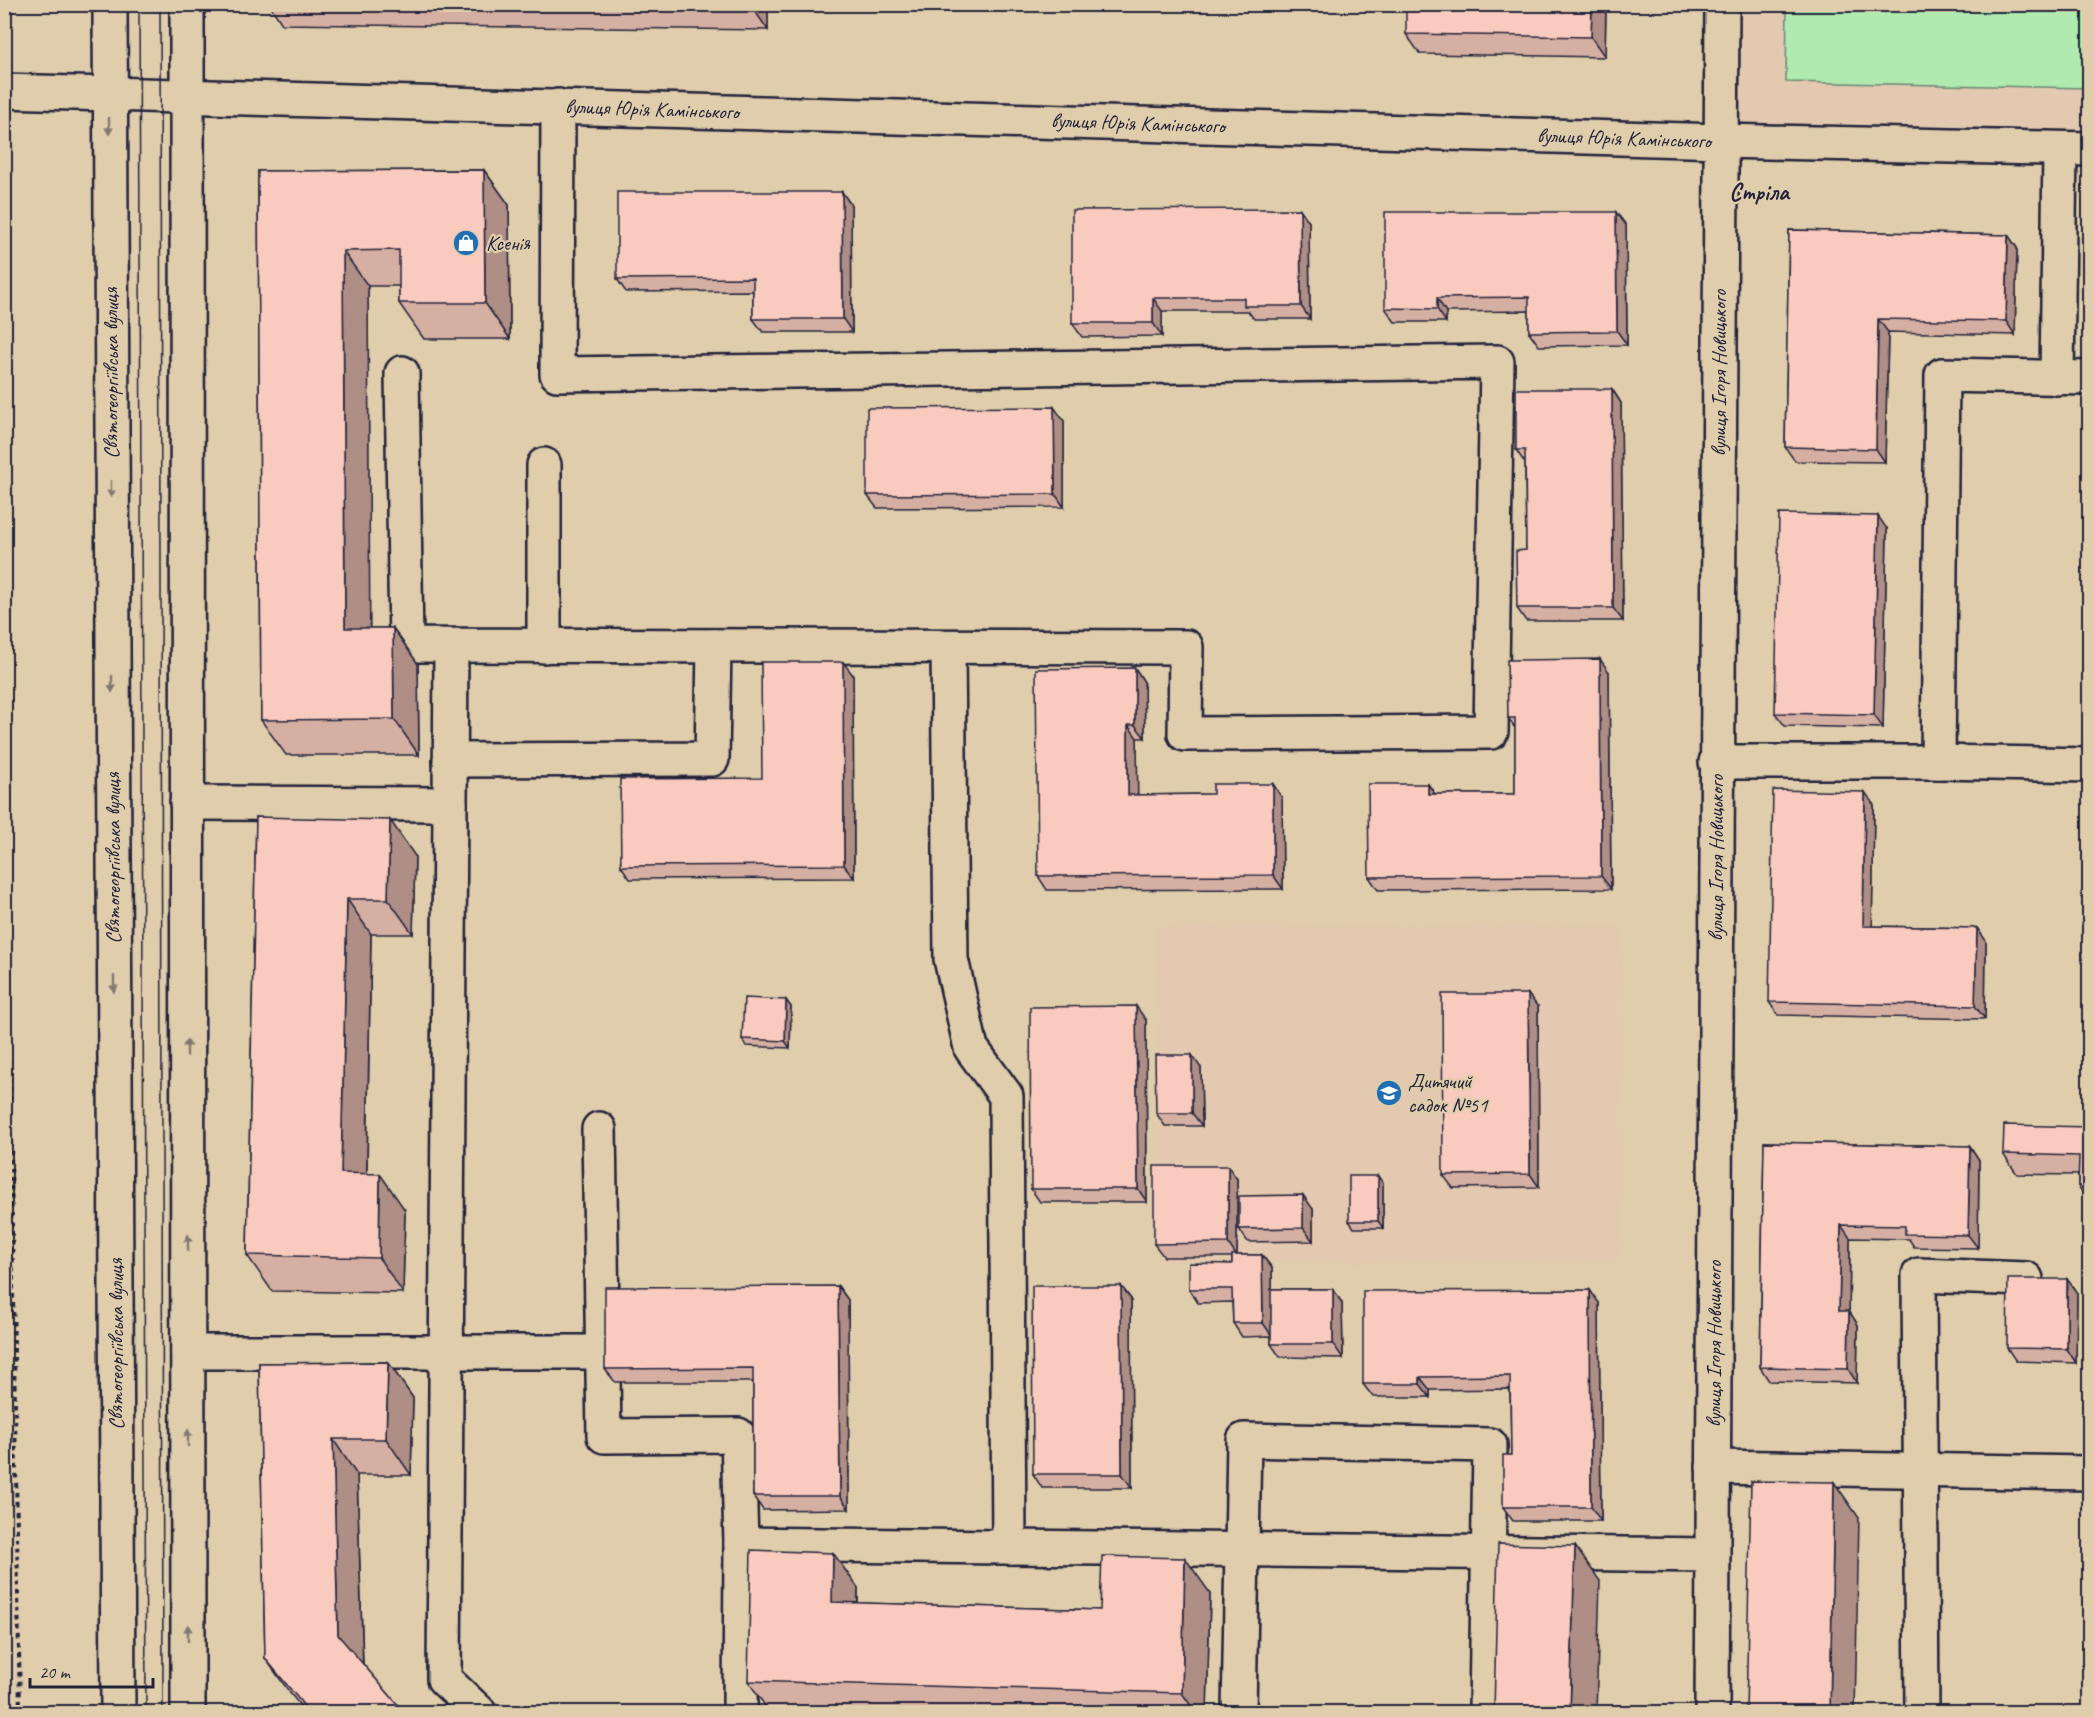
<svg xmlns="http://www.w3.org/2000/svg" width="2094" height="1717" font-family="Caveat,sans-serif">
<rect width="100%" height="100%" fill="#dfcdab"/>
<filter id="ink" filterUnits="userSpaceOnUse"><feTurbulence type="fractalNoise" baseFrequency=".0167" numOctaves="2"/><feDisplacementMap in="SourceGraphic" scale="12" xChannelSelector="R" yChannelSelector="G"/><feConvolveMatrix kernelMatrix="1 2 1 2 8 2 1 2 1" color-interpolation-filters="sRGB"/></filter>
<g filter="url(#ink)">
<g fill="#e3c9af">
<polygon points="1722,5 2089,5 2089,149 1721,141"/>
<polygon points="1621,925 1620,1261 1158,1262 1157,926"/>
</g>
<polygon fill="#b0eaaf" stroke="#698675" stroke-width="1.5" points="1787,5 2089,9 2089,88 1786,82"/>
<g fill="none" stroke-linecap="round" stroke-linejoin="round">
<g stroke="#22223b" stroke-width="38">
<g id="minor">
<polyline points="4,91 1721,141 2090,149"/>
<polyline points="402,373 406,645 1186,647 1185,734 1491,732 1497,362 557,374 558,106"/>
<polyline points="2057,378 2060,149"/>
<polyline points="544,646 544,465"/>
<polyline points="948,648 951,959 971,1048 1006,1096 1009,1547"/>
<polyline points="450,760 712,759 714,646"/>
<polyline points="1716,762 1938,762 2090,765"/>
<polyline points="1938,762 1942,375 2090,378"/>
<polyline points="187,803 450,804 451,646"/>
<polyline points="450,804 444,1679 479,1712"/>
<polyline points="599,1129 604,1436 738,1435 741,1544"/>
<polyline points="188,1352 603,1352"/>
<polyline points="1713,1467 2090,1473"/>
<polyline points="740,1712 741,1544 1713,1555"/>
<polyline points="1239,1712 1244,1440 1490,1445 1486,1712"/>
<polyline points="1712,1712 1722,4"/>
<polyline points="1922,1712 1919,1275 2026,1279"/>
</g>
</g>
<g stroke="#22223b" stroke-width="38">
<g id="major">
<polyline points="110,4 118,1712"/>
<polyline points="187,4 188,1712"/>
</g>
</g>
<polyline stroke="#22223b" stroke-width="4" stroke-dasharray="4.5 4.5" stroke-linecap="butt" points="4,754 20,1712"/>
<use href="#minor" stroke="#dfcdab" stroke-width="33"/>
<use href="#major" stroke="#dfcdab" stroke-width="33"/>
<g stroke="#22223b" stroke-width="1.5">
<polyline points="139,4 146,1712"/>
<polyline points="160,4 163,1712"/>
</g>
</g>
<g fill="#d6afa3" stroke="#22223b" stroke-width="1.5">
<polygon points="269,4 768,4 768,30 282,24"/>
<polygon points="1606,4 1605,57 1420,54 1406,34"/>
<polygon points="484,170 509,205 510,339 424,339 399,303 399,286 368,286 369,628 393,628 418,664 419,755 286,755 261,720 258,171"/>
<polygon points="842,192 851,205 852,332 763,332 753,319 753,291 626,292 617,279"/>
<polygon points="1300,209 1309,222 1310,319 1254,319 1248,311 1162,311 1162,336 1082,337 1072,323"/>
<polygon points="1626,225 1627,345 1539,346 1529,332 1529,311 1446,312 1446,322 1395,322 1385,308"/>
<polygon points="1789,230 2008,235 2017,248 2015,335 1888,332 1885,462 1795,461 1785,447"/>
<polygon points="1612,389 1621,403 1623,621 1526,621 1517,608 1526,550 1525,463 1516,450"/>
<polygon points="1064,421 1064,507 877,508 867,495"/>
<polygon points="1887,529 1883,728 1785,726 1775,713"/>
<polygon points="1135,668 1144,682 1145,738 1137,738 1137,795 1213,794 1273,784 1282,798 1283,889 1047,890 1038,876"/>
<polygon points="1609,672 1611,889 1378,890 1369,877 1428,784 1435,794 1515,794 1515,728 1508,718"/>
<polygon points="853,675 854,878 630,879 621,866 762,778"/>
<polygon points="1874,805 1872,926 1977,928 1986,941 1985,1019 1778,1015 1769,1002"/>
<polygon points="256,817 415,856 413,934 371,934 367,1174 405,1210 403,1293 272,1291 247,1255"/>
<polygon points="786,1000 791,1007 790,1048 746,1046 742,1039"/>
<polygon points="1538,1007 1539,1187 1453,1188 1443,1175"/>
<polygon points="1146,1020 1147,1202 1040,1202 1031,1189"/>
<polygon points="1201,1068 1202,1126 1165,1126 1156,1113"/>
<polygon points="2090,1127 2090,1203 2078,1186 2078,1175 2017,1174 2003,1154"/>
<polygon points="1764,1142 1970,1146 1979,1160 1978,1248 1914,1247 1909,1239 1850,1238 1849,1311 1858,1325 1857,1383 1769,1381 1760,1367"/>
<polygon points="1237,1179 1237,1255 1262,1255 1272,1268 1272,1289 1333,1289 1342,1303 1343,1358 1280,1357 1271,1344 1271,1336 1242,1337 1233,1323 1232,1302 1198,1303 1189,1289 1232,1264 1232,1257 1164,1257 1154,1244"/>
<polygon points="1383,1183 1383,1228 1354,1228 1349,1221"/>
<polygon points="1313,1209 1313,1241 1248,1242 1239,1229"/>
<polygon points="2067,1279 2077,1293 2076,1363 2016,1361 2007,1348"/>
<polygon points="838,1286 848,1300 849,1509 763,1510 753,1496 753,1382 615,1382 605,1369"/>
<polygon points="1121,1286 1131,1299 1132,1488 1042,1488 1033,1474"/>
<polygon points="1599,1303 1601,1521 1513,1521 1503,1507 1511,1455 1510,1389 1430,1390 1430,1397 1373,1397 1363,1384"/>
<polygon points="388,1362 413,1398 411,1475 357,1475 363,1664 405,1713 306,1713 290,1693 265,1658 259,1363"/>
<polygon points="833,1553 858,1588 858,1603 1100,1610 1210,1593 1207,1713 770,1713 748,1681"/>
</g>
<g fill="#ae8e85" stroke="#22223b" stroke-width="1.5">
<polygon points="750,4 768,4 768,30"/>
<polygon points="1592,4 1606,4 1605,57 1591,37"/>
<polygon points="484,170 509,205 510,339 485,303"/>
<polygon points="842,192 851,205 852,332 843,319"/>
<polygon points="1300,209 1309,222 1310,319 1301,306"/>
<polygon points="1616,212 1626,225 1627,345 1617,331"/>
<polygon points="2008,235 2017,248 2015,335 2006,321"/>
<polygon points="343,251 368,286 370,664 345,628"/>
<polygon points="1153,298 1162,311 1162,336 1153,323"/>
<polygon points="1437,298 1446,312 1446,322 1437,309"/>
<polygon points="1878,319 1888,332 1885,462 1876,449"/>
<polygon points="1612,389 1621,403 1623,621 1613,608"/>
<polygon points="1054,407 1064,421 1064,507 1055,494"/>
<polygon points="1878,516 1887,529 1883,728 1874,715"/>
<polygon points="393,628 418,664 419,755 394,719"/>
<polygon points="1600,659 1609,672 1611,889 1601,876"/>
<polygon points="843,662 853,675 854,878 844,865"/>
<polygon points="1135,668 1144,682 1145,738 1135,725"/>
<polygon points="1128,725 1137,738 1138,808 1128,795"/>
<polygon points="1273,784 1282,798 1283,889 1273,875"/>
<polygon points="1428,784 1437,797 1428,794"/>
<polygon points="1865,792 1874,805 1872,939 1863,926"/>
<polygon points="390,820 415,856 413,934 388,899"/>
<polygon points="347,899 371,934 366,1209 341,1173"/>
<polygon points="1977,928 1986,941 1985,1019 1975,1006"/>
<polygon points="1528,994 1538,1007 1539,1187 1530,1174"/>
<polygon points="786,1000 791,1007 790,1048 785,1041"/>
<polygon points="1136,1006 1146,1020 1147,1202 1138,1189"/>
<polygon points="1192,1055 1201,1068 1202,1126 1192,1113"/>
<polygon points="1970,1146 1979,1160 1978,1248 1968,1235"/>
<polygon points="1228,1166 1237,1179 1237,1257 1228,1243"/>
<polygon points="380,1174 405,1210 403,1293 379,1258"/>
<polygon points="1378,1176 1383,1183 1383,1228 1378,1221"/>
<polygon points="1303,1195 1313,1209 1313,1241 1303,1228"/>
<polygon points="1841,1225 1850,1238 1849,1325 1839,1311"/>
<polygon points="1262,1255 1272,1268 1272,1336 1263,1323"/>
<polygon points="2067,1279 2077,1293 2076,1363 2067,1349"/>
<polygon points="838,1286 848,1300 849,1509 840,1496"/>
<polygon points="1121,1286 1131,1299 1132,1488 1122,1474"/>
<polygon points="1333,1289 1342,1303 1343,1358 1333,1344"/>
<polygon points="1590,1290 1599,1303 1601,1521 1591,1507"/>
<polygon points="1849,1311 1858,1325 1857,1383 1848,1369"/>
<polygon points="388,1362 413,1398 411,1475 386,1439"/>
<polygon points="1420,1377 1430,1390 1430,1397 1420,1384"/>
<polygon points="333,1439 357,1475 363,1671 338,1635"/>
<polygon points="1834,1482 1859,1518 1855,1713 1830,1713"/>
<polygon points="1575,1546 1600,1581 1596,1713 1570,1713"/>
<polygon points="833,1553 858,1588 857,1638 832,1602"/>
<polygon points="1185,1558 1210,1593 1207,1713 1196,1713 1182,1693"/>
</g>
<g fill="#f9cbbe" stroke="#22223b" stroke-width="1.5">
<polygon points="1406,4 1592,4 1591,37 1406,34"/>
<polygon points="484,170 485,303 399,303 399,250 343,251 345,628 393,628 394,719 261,720 258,171"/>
<polygon points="617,192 842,192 843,319 753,319 753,278 617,279"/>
<polygon points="1300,209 1301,306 1244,306 1244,298 1153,298 1153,323 1072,323 1072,210"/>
<polygon points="1385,212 1616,212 1617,331 1529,332 1529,297 1437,298 1437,309 1385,308"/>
<polygon points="1789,230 2008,235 2006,321 1878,319 1876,449 1785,447"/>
<polygon points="1516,389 1612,389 1613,608 1517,608 1516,551 1526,550 1525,450 1516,450"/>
<polygon points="1054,407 1055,494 867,495 867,408"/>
<polygon points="1779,514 1878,516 1874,715 1775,713"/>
<polygon points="1600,659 1601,876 1369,877 1368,784 1428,784 1428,794 1515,794 1515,718 1508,718 1507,660"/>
<polygon points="761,662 843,662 844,865 621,866 620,779 762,778"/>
<polygon points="1135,668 1135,725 1128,725 1128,795 1213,794 1213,784 1273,784 1273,875 1038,876 1036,669"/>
<polygon points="1773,790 1865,792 1863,926 1977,928 1975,1006 1769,1002"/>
<polygon points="256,817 390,820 388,899 347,899 341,1173 380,1174 379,1258 247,1255"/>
<polygon points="1442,994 1528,994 1530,1174 1443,1175"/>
<polygon points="744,998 786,1000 785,1041 742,1039"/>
<polygon points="1136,1006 1138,1189 1031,1189 1030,1007"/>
<polygon points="1155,1055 1192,1055 1192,1113 1156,1113"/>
<polygon points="2004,1125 2090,1127 2090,1186 2078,1186 2079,1156 2003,1154"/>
<polygon points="1764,1142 1970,1146 1968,1235 1905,1234 1905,1226 1841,1225 1839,1311 1849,1311 1848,1369 1760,1367"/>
<polygon points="1154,1166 1228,1166 1228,1243 1154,1244"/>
<rect x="1349" y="1176" width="29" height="45"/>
<polygon points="1303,1195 1303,1228 1239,1229 1239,1196"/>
<polygon points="1232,1255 1262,1255 1263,1323 1233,1323 1232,1289 1189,1289 1189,1263 1232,1264"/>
<polygon points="2008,1279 2067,1279 2067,1349 2007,1348"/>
<polygon points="838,1286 840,1496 753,1496 753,1368 605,1369 605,1287"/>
<polygon points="1032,1286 1121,1286 1122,1474 1033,1474"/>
<rect x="1271" y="1289" width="62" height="55"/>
<polygon points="1590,1290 1591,1507 1503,1507 1503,1455 1511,1455 1510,1376 1420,1377 1420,1384 1363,1384 1363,1291"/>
<polygon points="388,1362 386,1439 333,1439 338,1635 405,1713 310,1713 265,1658 259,1363"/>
<polygon points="1751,1481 1834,1482 1830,1713 1746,1713"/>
<polygon points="1498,1544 1575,1546 1570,1713 1494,1713"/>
<polygon points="751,1550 833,1553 832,1602 1100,1610 1102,1556 1185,1558 1182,1693 748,1681"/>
</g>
<defs><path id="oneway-solid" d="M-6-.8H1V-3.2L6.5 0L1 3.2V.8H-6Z" transform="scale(1.5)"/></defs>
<g fill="#807873">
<use href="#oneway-solid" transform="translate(109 126) rotate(90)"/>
<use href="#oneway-solid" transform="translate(111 489) rotate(90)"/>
<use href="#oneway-solid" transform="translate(112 684) rotate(90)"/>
<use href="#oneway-solid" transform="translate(114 984) rotate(90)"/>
<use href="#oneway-solid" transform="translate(187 1048) rotate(-90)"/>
<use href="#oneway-solid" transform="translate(188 1243) rotate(-90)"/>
<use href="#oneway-solid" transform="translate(188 1438) rotate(-90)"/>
<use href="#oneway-solid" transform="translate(188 1633) rotate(-90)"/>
</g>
</g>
<defs>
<g id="shop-disc" transform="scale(1.35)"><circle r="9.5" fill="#1f6fb2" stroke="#dfcdab"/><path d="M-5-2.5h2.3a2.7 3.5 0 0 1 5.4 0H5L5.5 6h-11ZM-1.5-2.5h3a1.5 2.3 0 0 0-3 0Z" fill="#fff"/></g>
<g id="school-disc" transform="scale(1.35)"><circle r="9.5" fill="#1f6fb2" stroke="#dfcdab"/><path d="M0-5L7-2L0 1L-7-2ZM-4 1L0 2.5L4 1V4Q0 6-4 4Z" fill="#fff"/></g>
</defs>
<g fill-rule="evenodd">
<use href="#shop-disc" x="466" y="243"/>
<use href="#school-disc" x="1389" y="1093"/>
</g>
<g text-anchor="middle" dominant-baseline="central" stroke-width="4.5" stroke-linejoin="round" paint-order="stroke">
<g font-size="21" fill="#22223b" stroke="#dfcdab">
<text transform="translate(652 109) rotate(2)">вулиця Юрія Камінського</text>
<text transform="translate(1138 123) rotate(2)">вулиця Юрія Камінського</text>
<text transform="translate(1624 138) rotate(2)">вулиця Юрія Камінського</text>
<text transform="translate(111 373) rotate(-90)">Святогеоргіївська вулиця</text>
<text transform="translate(1719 373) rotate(-90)">вулиця Ігоря Новицького</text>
<text transform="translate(113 858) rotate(-90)">Святогеоргіївська вулиця</text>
<text transform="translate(1716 858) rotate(-90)">вулиця Ігоря Новицького</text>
<text transform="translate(116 1344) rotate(-90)">Святогеоргіївська вулиця</text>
<text transform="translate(1714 1344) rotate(-90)">вулиця Ігоря Новицького</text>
</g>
<g font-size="21" fill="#22223b" stroke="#dfcdab" text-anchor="start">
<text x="486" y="243">Ксенія</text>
<text x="1408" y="1081">Дитячий<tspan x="1408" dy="24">садок №51</tspan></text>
</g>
<g font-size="24" font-weight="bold" fill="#22223b" stroke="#dfcdab">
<text x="1759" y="192">Стріла</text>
</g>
</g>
<rect width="2094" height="1717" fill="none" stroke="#dfcdab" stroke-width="24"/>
<rect x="12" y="12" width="2070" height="1693" fill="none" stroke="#22223b" stroke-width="2" filter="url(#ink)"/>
<path d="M30 1678v9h123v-9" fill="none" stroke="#22223b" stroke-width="3"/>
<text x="39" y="1678" font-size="18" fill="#22223b" stroke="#dfcdab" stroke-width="4.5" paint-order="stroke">20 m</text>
</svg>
